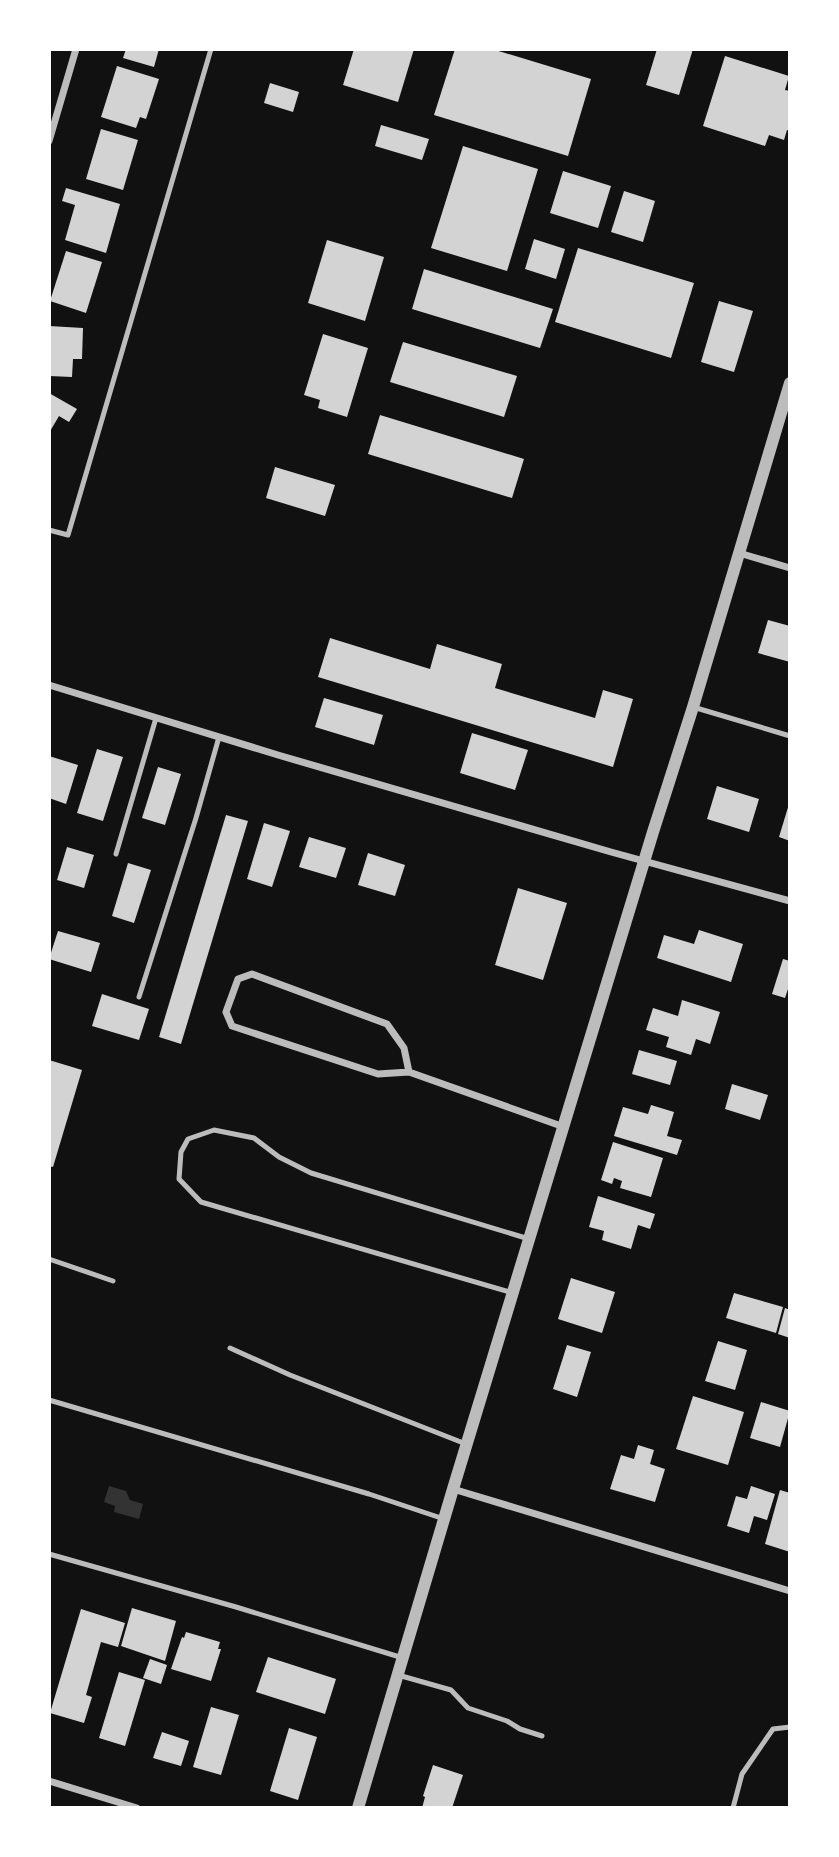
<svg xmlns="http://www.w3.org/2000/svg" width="839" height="1857" font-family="Bitter,serif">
<rect width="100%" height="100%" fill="#111"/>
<polygon fill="#333" points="109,1486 126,1491 130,1500 143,1504 139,1519 114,1512 115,1506 104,1502"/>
<g fill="#d3d3d3">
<polygon points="126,49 159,49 154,67 123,58"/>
<polygon points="354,49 414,49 398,102 343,85"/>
<polygon points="455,49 492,49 591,79 568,156 434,115"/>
<polygon points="657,49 693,49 679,95 646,85"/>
<polygon points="725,56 789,76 785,90 790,91 790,131 787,130 784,140 769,135 765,146 703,126"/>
<polygon points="117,66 159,79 146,119 140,117 136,128 101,117"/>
<polygon points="270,83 299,92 293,112 264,103"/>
<polygon points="381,125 429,139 422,160 375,146"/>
<polygon points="101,129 138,140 123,190 86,179"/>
<polygon points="463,146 538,169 507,271 431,248"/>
<polygon points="563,171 611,186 598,228 550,213"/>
<polygon points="66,188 120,204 106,253 65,240 75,205 62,201"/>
<polygon points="624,191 655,201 643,242 611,232"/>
<polygon points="534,239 565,249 556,279 525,269"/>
<polygon points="327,240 384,257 365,321 308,303"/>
<polygon points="578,248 694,283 671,358 555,322"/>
<polygon points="66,251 102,262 86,313 50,301"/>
<polygon points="424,269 553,309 540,348 412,309"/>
<polygon points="719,301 753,311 734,372 701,362"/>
<polygon points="49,326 83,328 82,359 73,359 72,377 49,376"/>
<polygon points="323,334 368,348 347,417 318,408 320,400 304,395"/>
<polygon points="403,342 517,376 504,417 390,382"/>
<polygon points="49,393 77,409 69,422 59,416 49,433"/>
<polygon points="380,415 524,459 512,498 368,454"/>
<polygon points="275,467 335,485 325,516 266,498"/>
<polygon points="768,620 790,626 790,662 758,653"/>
<polygon points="330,638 430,669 437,644 502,664 495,688 595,718 603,690 633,699 613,767 318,677"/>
<polygon points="324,698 383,715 374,745 315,727"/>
<polygon points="472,733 528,750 515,790 460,773"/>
<polygon points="97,749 123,757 103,821 77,813"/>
<polygon points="49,756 78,765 66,804 49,798"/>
<polygon points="158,767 181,774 165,825 142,818"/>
<polygon points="717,786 759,799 749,832 707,819"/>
<polygon points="789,804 790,804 790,841 779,837"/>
<polygon points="226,815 248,821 181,1044 159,1037"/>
<polygon points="264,823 290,831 272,887 247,879"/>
<polygon points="309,837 346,848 336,878 299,867"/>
<polygon points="67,847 94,855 84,888 57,880"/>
<polygon points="368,853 405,865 395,896 358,885"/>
<polygon points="128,863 151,870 134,923 112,916"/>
<polygon points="518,888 567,903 543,980 495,965"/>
<polygon points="699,930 743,944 731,982 657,958 664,935 694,944"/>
<polygon points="58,931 100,943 91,972 49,959"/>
<polygon points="783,959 790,961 790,983 785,998 772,994"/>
<polygon points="102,994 149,1009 139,1040 92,1026"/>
<polygon points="682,1000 720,1012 710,1044 696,1039 691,1055 666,1047 669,1037 646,1030 653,1008 678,1016"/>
<polygon points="639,1050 677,1061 670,1085 632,1074"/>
<polygon points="49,1060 82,1070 53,1167 49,1166"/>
<polygon points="732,1084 768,1095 760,1120 725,1109"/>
<polygon points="651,1105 674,1112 667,1136 682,1140 677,1155 614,1136 623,1107 648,1114"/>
<polygon points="613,1142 663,1158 651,1197 620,1188 622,1181 614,1178 612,1184 601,1180"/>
<polygon points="598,1196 655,1214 650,1229 638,1225 631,1249 602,1240 604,1231 589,1227"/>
<polygon points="571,1278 615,1292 602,1333 558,1319"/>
<polygon points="734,1293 783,1307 776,1333 726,1318"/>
<polygon points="785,1308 790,1310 790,1338 778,1334"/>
<polygon points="718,1341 747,1350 735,1390 705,1381"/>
<polygon points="567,1345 591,1352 577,1397 553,1389"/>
<polygon points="693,1396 744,1412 728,1465 676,1449"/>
<polygon points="761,1402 790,1411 780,1447 750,1438"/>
<polygon points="638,1445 654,1450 650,1464 665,1469 655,1502 610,1489 621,1455 634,1459"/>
<polygon points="751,1486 775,1494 767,1520 754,1516 749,1533 727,1526 736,1496 747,1499"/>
<polygon points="780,1490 790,1493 790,1552 765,1544"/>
<polygon points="132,1608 176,1621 165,1661 121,1646"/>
<polygon points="81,1609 125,1623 118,1647 101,1642 86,1695 92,1697 84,1723 50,1713"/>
<polygon points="186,1632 220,1642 218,1649 221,1649 211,1681 171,1669 182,1637 184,1638"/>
<polygon points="268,1657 336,1679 325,1714 256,1692"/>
<polygon points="150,1659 167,1665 161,1684 143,1678"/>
<polygon points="119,1672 145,1680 125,1746 99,1738"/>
<polygon points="211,1707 239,1715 221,1775 193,1767"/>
<polygon points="289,1728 317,1737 298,1800 270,1791"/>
<polygon points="162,1732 189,1741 181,1766 153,1758"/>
<polygon points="433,1765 463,1775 452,1808 422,1808 425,1797 423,1796"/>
</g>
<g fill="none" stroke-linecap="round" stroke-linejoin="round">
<g stroke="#bcbcbc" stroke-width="5">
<polyline points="49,530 68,535 211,49"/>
<polyline points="693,707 790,736"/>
<polyline points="116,854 156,718"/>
<polyline points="139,997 196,818 219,737"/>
<polyline points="49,1259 113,1281"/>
<polyline points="513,1293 201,1202 179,1179 181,1152 188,1139 214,1130 254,1138 279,1157 311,1173 529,1239"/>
<polyline points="230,1348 290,1375 466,1444"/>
<polyline points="49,1400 369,1494 444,1519"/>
<polyline points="49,1554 236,1607 403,1658"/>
<polyline points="398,1675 451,1690 468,1708 507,1721 520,1729 542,1736"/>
<polyline points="733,1808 742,1774 773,1729 790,1727"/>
</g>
<g stroke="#bcbcbc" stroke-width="7">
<polyline points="49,141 76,49"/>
<polyline points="739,553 790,568"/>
<polyline points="49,685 278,755 611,852 790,901"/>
<polyline points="409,1072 378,1074 232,1026 226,1012 238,979 252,974 387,1024 404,1048 409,1072 564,1127"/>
<polyline points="453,1489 790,1591"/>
<polyline points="49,1781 137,1808"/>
</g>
<polyline stroke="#bcbcbc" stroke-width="12" points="358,1808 453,1489 653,832 693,707 790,383"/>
</g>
<rect width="839" height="1857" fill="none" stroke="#ffffff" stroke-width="102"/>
</svg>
